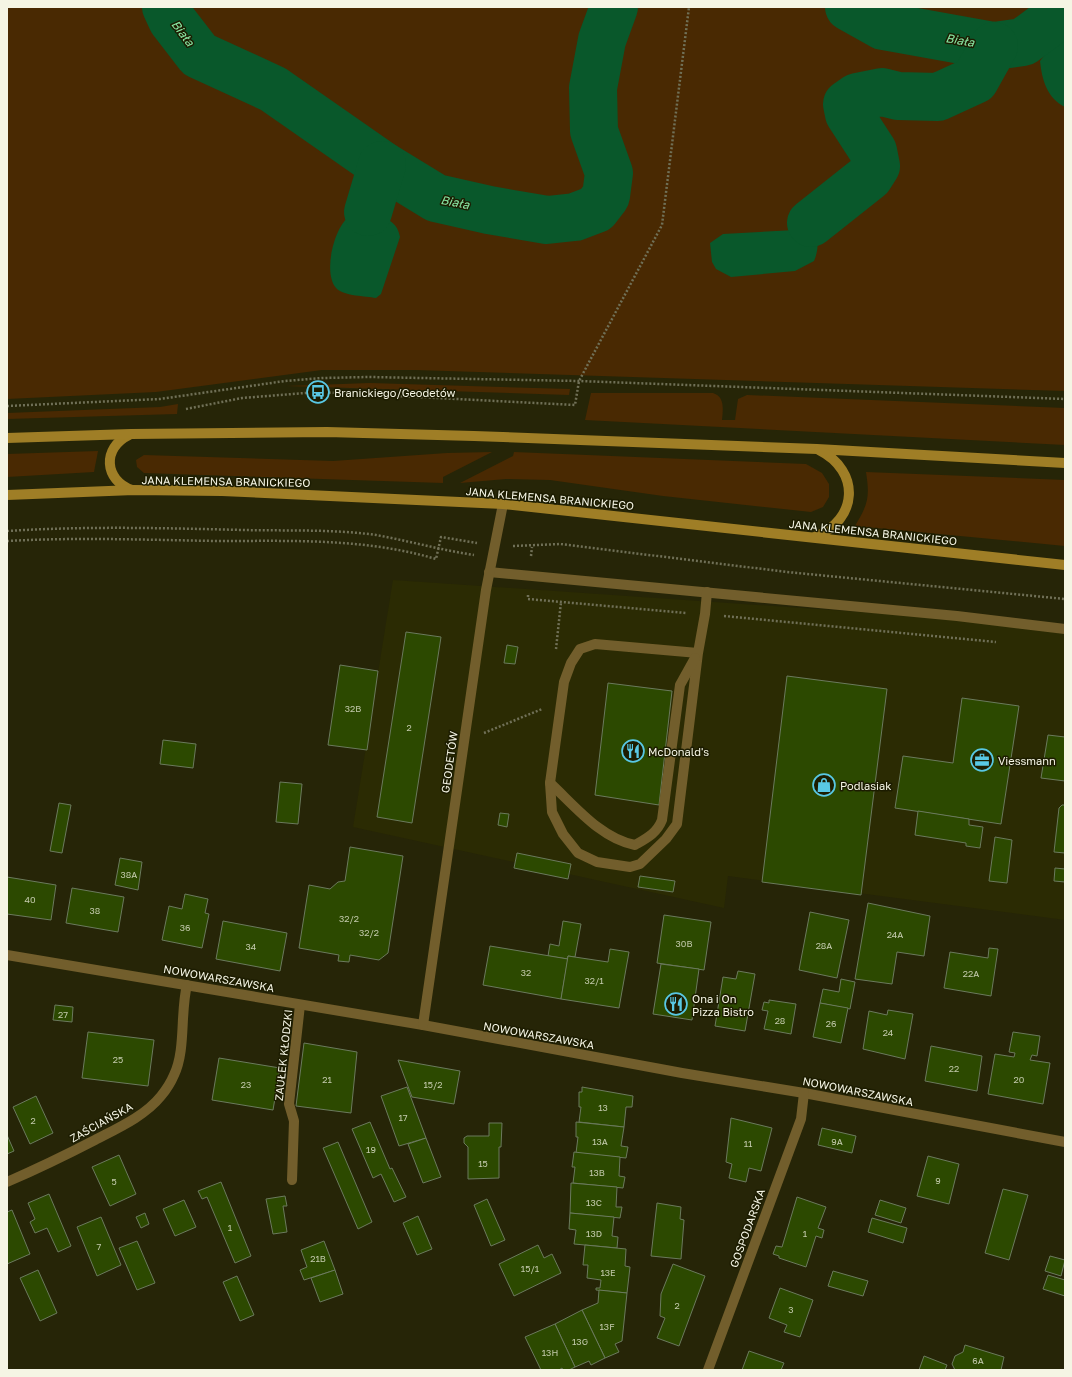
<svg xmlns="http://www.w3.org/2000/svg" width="1072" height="1377" font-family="'Golos Text',sans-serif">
<rect width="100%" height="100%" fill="#262507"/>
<polygon fill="#2b2b03" points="393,580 1065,626 1065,920 728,876 724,908 353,827"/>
<g fill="#492902">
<polygon points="7,7 1065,7 1065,391 415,370 322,370 156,392 7,399"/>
<polygon points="370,383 570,389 569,395 286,386"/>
<path d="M591 393H713C725 397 723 409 722 420H735L738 399 747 395 1065 408V445L585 420Z"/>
<polygon points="178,404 177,414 7,419 7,413 160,407"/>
<polygon points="98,451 94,472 7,477 7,454"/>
<polygon points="492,452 443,477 443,483 144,473 137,467 136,460 144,455 333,461 447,453"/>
<polygon points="514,452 806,464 822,473 829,484 829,497 823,507 811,512 663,496 550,480 506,479 460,483 513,456"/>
<path d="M866 472 1065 480V546L855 526C868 504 870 498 866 472Z"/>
</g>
<g fill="#09582b">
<path d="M1049 23 1065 29V107C1047 98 1042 80 1040 61L1044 56 1040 38 1035 35Z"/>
<path d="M368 212C383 218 397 219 400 237L381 294 376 298C365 296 345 296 337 289 322 275 334 226 350 216 355 213 363 213 368 212Z"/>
<path d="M811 223C818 236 820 247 814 261L795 271 731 277 716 269 712 262 710 243 723 234 795 230Z"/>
</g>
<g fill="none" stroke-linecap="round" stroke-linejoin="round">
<g stroke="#09582b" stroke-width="48">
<polyline points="166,7 172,20 199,55 273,89 382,165 436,198 489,210 547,220 575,217 596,209 606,196 609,173 594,131 593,88 602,40 614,7"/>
<polyline points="849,7 883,26 994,46 1023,42 1049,23 1061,7"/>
<polyline points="368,212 382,165"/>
<polyline points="811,223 869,177 876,166 873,151 849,114 847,104 857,97 882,92 898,96 938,97 975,80 994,46"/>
</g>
</g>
<g fill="#2c4900" stroke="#6b7a5d">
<polygon points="406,632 441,637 412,823 377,817"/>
<polygon points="507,645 518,647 515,664 504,663"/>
<polygon points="340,665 378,671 367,750 328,745"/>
<polygon points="787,676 887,689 861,895 762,882"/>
<polygon points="608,683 672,691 659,805 595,795"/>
<polygon points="962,698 1019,706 1001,824 895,808 903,756 953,763"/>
<polygon points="1048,735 1065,737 1065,781 1041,778"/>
<polygon points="163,740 196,744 193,768 160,764"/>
<polygon points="280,782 302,784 298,824 276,822"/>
<polygon points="59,803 71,805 62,853 50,851"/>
<polygon points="1062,805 1065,805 1065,853 1054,852 1059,808"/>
<polygon points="918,811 969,819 969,825 983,827 980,848 966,846 966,843 915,835"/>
<polygon points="500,813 509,814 507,827 498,825"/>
<polygon points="995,837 1012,840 1007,883 989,881"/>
<polygon points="350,847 403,856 388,953 379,960 350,955 349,962 338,961 339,955 299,948 309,885 330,889 338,882 345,881"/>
<polygon points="517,853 571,864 568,879 514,868"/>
<polygon points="120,858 142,862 138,890 115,885"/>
<polygon points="1055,868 1065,869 1065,882 1054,881"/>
<polygon points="640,876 675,881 673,892 638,887"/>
<polygon points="7,877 56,885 51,920 7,914"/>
<polygon points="72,888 124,897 118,932 66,923"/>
<polygon points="185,894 208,899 205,913 209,914 202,948 162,940 169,906 182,909"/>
<polygon points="868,903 930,916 924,956 897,952 892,984 855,979"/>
<polygon points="810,912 849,920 837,978 799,970"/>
<polygon points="664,915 711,922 704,970 657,963"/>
<polygon points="223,921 287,933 280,971 216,959"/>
<polygon points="563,921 581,924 575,957 568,956 568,959 548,956 550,944 559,946"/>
<polygon points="490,946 568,959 561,999 483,985"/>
<polygon points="989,948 998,949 991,996 944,988 950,952 988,958"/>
<polygon points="610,949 629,952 619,1008 561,999 568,956 608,962"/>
<polygon points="661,964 699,969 692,1020 653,1014"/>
<polygon points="738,971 755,974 745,1031 715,1026 723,977 736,979"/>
<polygon points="841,979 855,982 850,1009 820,1003 823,989 839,992"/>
<polygon points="769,1000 796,1004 791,1034 764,1029 768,1011 762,1010 764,1002 769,1003"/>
<polygon points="820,1003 848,1008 841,1043 813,1037"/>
<polygon points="55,1005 73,1007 72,1022 53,1020"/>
<polygon points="888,1010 913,1014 905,1059 863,1049 869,1011 887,1015"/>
<polygon points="88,1032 154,1040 148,1086 82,1078"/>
<polygon points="1013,1032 1040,1036 1037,1056 1032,1055 1030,1060 1050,1063 1043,1104 988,1094 995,1054 1014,1057 1015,1053 1009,1052"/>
<polygon points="304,1043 357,1052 351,1113 296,1106"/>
<polygon points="931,1046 982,1056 977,1091 925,1081"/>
<polygon points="219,1058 280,1068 273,1110 212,1100"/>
<polygon points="398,1060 460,1071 454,1104 412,1097"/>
<polygon points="407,1087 426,1138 399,1146 381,1096"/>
<polygon points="582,1087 633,1096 632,1107 626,1107 624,1127 579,1122 581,1107 579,1107 579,1092 582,1092"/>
<polygon points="36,1096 53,1133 30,1144 13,1107"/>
<polygon points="731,1118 772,1128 761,1171 749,1168 746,1182 729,1178 732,1164 726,1162"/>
<polygon points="370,1122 390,1169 392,1168 406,1197 394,1202 381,1174 373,1178 352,1129"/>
<polygon points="576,1122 624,1127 621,1146 628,1147 626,1158 576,1153 578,1137 576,1137"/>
<polygon points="489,1123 502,1123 501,1147 499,1147 499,1178 468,1179 468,1147 464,1143 464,1138 467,1136 489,1136"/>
<polygon points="822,1128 856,1136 852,1153 818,1145"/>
<polygon points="7,1135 14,1151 7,1154"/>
<polygon points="426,1138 441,1177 423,1183 408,1144"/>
<polygon points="338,1142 372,1222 358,1229 323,1148"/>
<polygon points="574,1152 620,1157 619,1176 625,1177 623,1188 573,1183 575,1167 572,1167"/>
<polygon points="119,1155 136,1194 110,1206 92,1167"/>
<polygon points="928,1156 959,1164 949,1204 917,1196"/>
<polygon points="221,1182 251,1256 235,1263 207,1197 202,1199 198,1191"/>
<polygon points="571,1183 617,1187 616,1207 622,1207 620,1218 570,1213"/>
<polygon points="1003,1189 1028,1195 1009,1260 985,1253"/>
<polygon points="49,1194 71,1246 58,1252 47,1228 35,1233 30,1222 35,1219 28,1203"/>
<polygon points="285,1196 287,1206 283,1206 287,1232 273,1234 266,1199"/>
<polygon points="797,1197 826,1207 818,1228 824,1230 822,1238 816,1236 806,1267 779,1258 779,1256 773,1254 776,1246 782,1247"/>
<polygon points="487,1199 505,1240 491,1246 474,1205"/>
<polygon points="184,1200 196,1227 175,1236 163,1209"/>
<polygon points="880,1200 906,1208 901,1223 875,1215"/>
<polygon points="657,1203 681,1207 680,1219 684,1220 681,1259 651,1256"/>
<polygon points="12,1210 30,1254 7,1264 7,1212"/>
<polygon points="145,1213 149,1224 141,1228 136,1217"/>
<polygon points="570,1213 614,1217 612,1236 618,1237 617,1248 574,1244 576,1230 569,1229"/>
<polygon points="418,1216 432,1249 417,1255 403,1223"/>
<polygon points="101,1217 121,1265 97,1276 77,1227"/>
<polygon points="872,1218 907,1228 903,1243 868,1232"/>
<polygon points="137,1241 155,1283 137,1290 119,1248"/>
<polygon points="324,1241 335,1270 304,1280 300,1270 307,1267 301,1250"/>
<polygon points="538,1245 544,1258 552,1254 561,1273 514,1296 499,1264"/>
<polygon points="585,1245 626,1249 625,1266 630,1267 627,1293 596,1290 596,1288 600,1288 601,1280 587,1278 588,1265 583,1265"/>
<polygon points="1050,1256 1065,1260 1061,1276 1045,1271"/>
<polygon points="673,1264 705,1276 679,1346 657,1338 665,1318 660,1316 661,1294"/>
<polygon points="38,1270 57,1313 40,1321 20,1278"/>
<polygon points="335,1270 343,1294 320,1302 311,1278"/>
<polygon points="833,1271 868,1281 863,1296 828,1286"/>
<polygon points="1048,1275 1065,1280 1065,1296 1043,1289"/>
<polygon points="237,1276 254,1315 240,1321 223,1282"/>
<polygon points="780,1288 813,1300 800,1337 784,1332 787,1325 769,1318"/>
<polygon points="599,1290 627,1293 622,1341 615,1344 619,1352 605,1358 582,1310 598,1303"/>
<polygon points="582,1310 605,1358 591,1365 589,1361 575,1367 555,1324"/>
<polygon points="555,1324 575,1367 569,1370 563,1370 562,1368 559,1370 541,1370 525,1337"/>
<polygon points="965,1345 1004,1357 1001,1370 955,1370 952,1364 955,1356 963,1352"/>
<polygon points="749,1351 784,1363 781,1370 742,1370"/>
<polygon points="924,1356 947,1365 945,1370 919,1370"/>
</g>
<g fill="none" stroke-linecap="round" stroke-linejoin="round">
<g stroke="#707057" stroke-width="2.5" stroke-dasharray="2 2" stroke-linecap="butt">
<polyline points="7,406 160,399 285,381 322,378 369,377 579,381 1065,399"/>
<polyline points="186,409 242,398 318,392 575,405 579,381 662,225 689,7"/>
<path d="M7 531C86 526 164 528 243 530 287 531 333 529 376 535 409 541 441 550 474 555"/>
<path d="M7 541C78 537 148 540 219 541 292 541 365 538 436 559L441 537 477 543"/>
<polyline points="513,546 560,544 787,572 1065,599"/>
<polyline points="531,556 532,547"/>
<polyline points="528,595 528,599 686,613"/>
<polyline points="724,616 996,642"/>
<polyline points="556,649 561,602"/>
<polyline points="484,733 542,709"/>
</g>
<g stroke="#725e2c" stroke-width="10">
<polyline points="489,572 957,616 1065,629"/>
<polyline points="698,653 595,644 580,649 571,663 564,682 550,783 552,812 563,834 578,853 597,862 630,867 640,864 666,839 677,824 698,653 705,614 707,592"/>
<path d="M550 783C574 805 601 839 635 845 647 838 657 833 662 820L680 685 695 658"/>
<polyline points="292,1180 294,1121 289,1104 300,1005"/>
</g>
<g stroke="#725e2c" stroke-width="10">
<polyline points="7,955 423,1025 682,1073 804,1093 1065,1142"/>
<polyline points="423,1025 486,590 503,504"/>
<path d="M7 1182C37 1169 66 1155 95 1140 118 1128 145 1116 161 1096 166 1090 171 1082 174 1075 186 1050 180 1013 187 985"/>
<polyline points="708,1370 801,1119 804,1093"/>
</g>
<g stroke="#9f7e26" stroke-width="10">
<path d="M129 435C102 448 104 480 132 490"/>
<polyline points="7,438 131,434 327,432 474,436 817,449 1065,463"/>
<polyline points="7,495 134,490 222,491 503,504 1065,565"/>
<path d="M815 537C858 520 861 471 819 450"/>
</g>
</g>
<defs>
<g id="bus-ring" transform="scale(1.15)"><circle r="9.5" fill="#1c1c00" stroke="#59c8e4" stroke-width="1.5"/><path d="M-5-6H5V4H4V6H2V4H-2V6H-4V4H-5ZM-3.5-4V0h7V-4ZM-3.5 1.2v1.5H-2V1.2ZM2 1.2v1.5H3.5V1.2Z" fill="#59c8e4"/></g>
<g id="restaurant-ring" transform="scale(1.15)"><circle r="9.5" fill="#1c1c00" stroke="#59c8e4" stroke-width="1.5"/><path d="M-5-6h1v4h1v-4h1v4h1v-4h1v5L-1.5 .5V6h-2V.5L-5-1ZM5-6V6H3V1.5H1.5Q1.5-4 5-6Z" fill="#59c8e4"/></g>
<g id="office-ring" transform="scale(1.15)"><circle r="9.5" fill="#1c1c00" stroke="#59c8e4" stroke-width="1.5"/><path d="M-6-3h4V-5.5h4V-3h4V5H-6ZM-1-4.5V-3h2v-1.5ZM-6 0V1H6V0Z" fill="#59c8e4"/></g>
<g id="shop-ring" transform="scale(1.15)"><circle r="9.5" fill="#1c1c00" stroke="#59c8e4" stroke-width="1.5"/><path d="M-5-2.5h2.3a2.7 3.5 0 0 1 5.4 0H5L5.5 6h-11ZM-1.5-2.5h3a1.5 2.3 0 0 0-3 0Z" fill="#59c8e4"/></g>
</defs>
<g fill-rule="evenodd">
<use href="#bus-ring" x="318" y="392"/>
<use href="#restaurant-ring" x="633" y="751"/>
<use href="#office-ring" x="982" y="760"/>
<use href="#shop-ring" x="824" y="785"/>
<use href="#restaurant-ring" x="676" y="1004"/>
</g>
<g text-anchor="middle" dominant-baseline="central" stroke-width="3" stroke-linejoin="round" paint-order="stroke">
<g font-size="9" fill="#c3caab">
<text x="353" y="708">32B</text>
<text x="409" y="727">2</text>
<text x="129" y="874">38A</text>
<text x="30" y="899">40</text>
<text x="95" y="910">38</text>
<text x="349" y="918">32/2</text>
<text x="185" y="927">36</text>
<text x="369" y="932">32/2</text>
<text x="895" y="934">24A</text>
<text x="684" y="943">30B</text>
<text x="824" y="945">28A</text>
<text x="251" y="946">34</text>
<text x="526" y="972">32</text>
<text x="971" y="973">22A</text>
<text x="594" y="980">32/1</text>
<text x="63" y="1014">27</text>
<text x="780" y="1020">28</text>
<text x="831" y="1023">26</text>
<text x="888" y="1032">24</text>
<text x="118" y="1059">25</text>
<text x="954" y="1068">22</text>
<text x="327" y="1079">21</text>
<text x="1019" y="1079">20</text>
<text x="246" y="1084">23</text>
<text x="433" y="1084">15/2</text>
<text x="603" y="1107">13</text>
<text x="403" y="1117">17</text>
<text x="33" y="1120">2</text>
<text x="600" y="1141">13A</text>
<text x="837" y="1141">9A</text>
<text x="748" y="1143">11</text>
<text x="371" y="1149">19</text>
<text x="483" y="1163">15</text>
<text x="597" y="1172">13B</text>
<text x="938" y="1180">9</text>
<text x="114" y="1181">5</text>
<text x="594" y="1202">13C</text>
<text x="230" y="1227">1</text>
<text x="594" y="1233">13D</text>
<text x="805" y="1233">1</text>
<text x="99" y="1246">7</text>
<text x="318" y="1258">21B</text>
<text x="530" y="1268">15/1</text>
<text x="608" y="1272">13E</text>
<text x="677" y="1305">2</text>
<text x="791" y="1309">3</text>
<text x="607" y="1326">13F</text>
<text x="580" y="1341">13G</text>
<text x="550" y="1352">13H</text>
<text x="978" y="1360">6A</text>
</g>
<g font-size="11" fill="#f5f5e4" stroke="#1c1c00" text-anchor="start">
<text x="334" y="392">Branickiego/Geodetów</text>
<text x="648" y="751">McDonald's</text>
<text x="998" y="760">Viessmann</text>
<text x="840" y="785">Podlasiak</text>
<text x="692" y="998">Ona i On<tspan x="692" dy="13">Pizza Bistro</tspan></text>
</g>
<g font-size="11" fill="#f5f5e4" stroke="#1c1c00">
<text transform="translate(226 481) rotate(1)">JANA KLEMENSA BRANICKIEGO</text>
<text transform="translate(550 498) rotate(5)">JANA KLEMENSA BRANICKIEGO</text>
<text transform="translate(873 532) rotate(6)">JANA KLEMENSA BRANICKIEGO</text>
<text transform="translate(449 762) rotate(-82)">GEODETÓW</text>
<text transform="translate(219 978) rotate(10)">NOWOWARSZAWSKA</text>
<text transform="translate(539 1035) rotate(10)">NOWOWARSZAWSKA</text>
<text transform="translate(283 1055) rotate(-84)">ZAUŁEK KŁODZKI</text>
<text transform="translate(858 1091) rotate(11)">NOWOWARSZAWSKA</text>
<text transform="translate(101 1122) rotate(-29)">ZAŚCIAŃSKA</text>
<text transform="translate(747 1228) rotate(-70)">GOSPODARSKA</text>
</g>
<g font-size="12" font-style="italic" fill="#8beaa6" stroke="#1c1c00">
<text transform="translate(183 33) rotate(53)">Biała</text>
<text transform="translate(960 40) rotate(10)">Biała</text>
<text transform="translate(455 202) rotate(11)">Biała</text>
</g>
</g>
<rect width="1072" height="1377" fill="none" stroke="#f5f5e4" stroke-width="16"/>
</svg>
